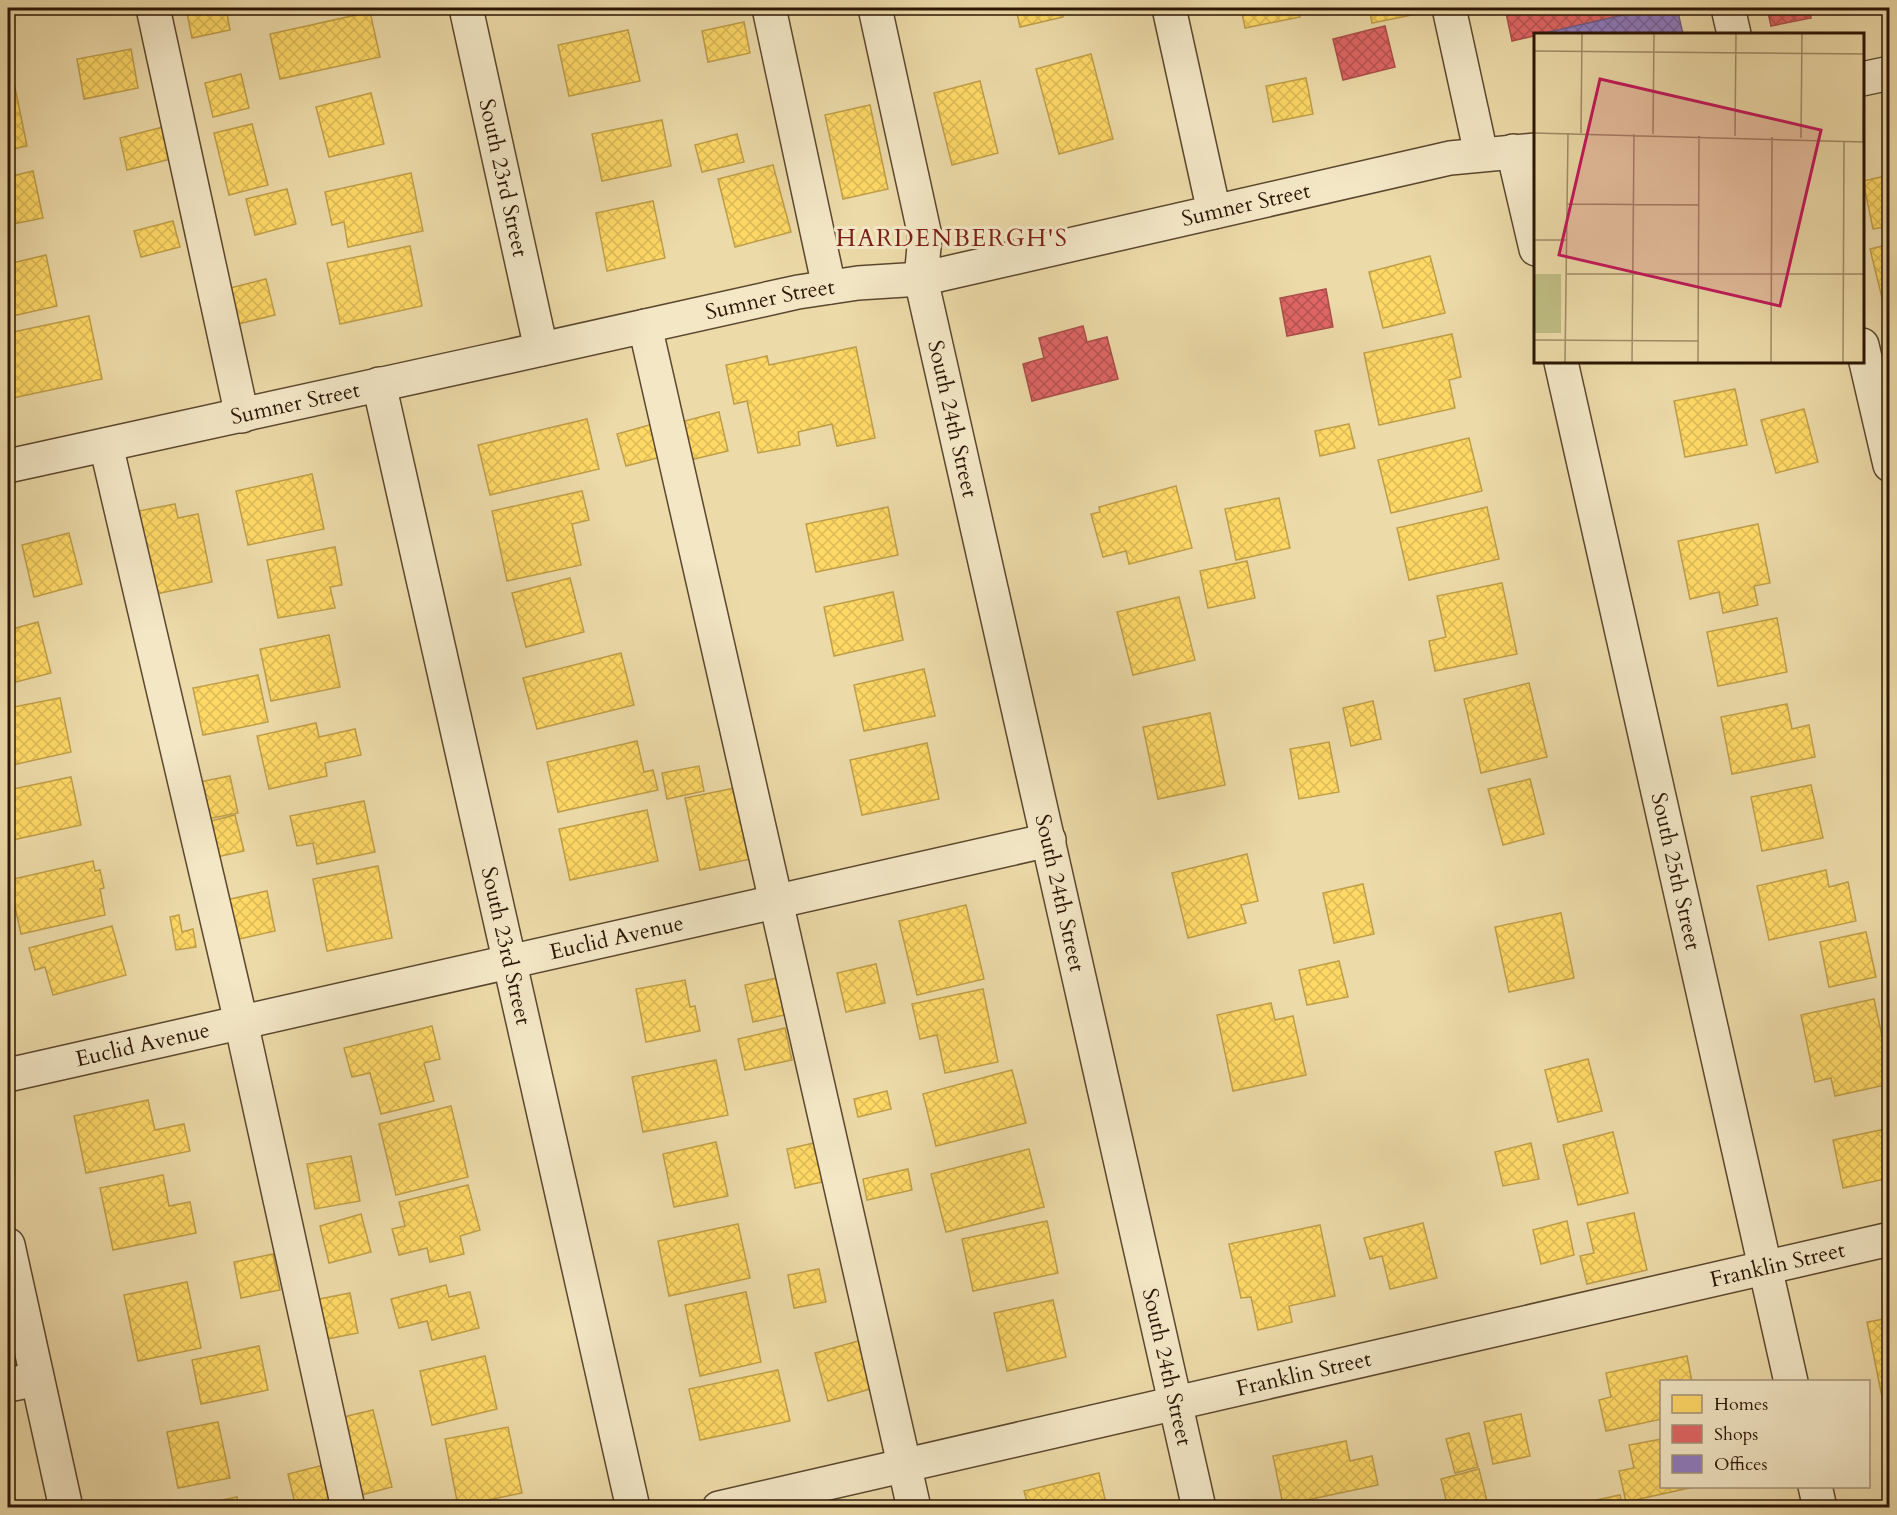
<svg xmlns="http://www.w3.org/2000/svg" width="1897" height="1515" font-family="Cardo,serif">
<defs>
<pattern id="homes-cross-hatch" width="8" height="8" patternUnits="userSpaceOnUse" patternTransform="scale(1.5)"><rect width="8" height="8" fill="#ffd966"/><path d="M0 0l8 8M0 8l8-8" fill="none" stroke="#dbba57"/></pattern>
<pattern id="shops-cross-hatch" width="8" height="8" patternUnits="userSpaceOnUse" patternTransform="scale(1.5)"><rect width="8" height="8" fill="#e06666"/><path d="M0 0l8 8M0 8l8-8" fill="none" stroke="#b65352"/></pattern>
<pattern id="offices-cross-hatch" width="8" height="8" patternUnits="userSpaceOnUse" patternTransform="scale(1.5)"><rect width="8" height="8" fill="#8e7cc3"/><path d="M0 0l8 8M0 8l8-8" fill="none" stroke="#74659c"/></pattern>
</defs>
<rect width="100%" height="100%" fill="#ecdaa8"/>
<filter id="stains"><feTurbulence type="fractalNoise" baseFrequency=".00333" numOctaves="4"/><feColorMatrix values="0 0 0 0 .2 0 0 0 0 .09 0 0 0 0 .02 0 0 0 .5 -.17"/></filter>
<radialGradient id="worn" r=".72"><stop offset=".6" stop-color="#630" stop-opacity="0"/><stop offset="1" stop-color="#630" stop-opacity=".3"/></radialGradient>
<g fill="url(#homes-cross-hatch)" stroke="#bf9e49" stroke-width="1.5">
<polygon points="186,8 226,8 230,30 192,38"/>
<polygon points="1016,8 1061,8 1063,17 1020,27"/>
<polygon points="1241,8 1298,8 1300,17 1245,28"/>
<polygon points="1369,8 1416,8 1417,14 1372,23"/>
<polygon points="370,12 380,57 280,79 270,34"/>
<polygon points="744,22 750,53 708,62 702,31"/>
<polygon points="628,30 640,81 569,96 558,45"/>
<polygon points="131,49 138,88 84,99 77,59"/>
<polygon points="1091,54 1113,139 1059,154 1036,69"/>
<polygon points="12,73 27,146 8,150 8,74"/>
<polygon points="241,74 249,108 213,117 205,83"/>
<polygon points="1306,78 1313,114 1273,122 1266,86"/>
<polygon points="980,81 998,153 952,165 934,93"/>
<polygon points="371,93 384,144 329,157 316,107"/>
<polygon points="870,105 888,189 843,199 825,115"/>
<polygon points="662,120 671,166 602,181 592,134"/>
<polygon points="252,124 268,185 229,195 214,133"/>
<polygon points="163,127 171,159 127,170 120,138"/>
<polygon points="737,134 744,162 702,172 695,145"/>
<polygon points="773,165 791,232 735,247 718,179"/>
<polygon points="33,171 43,218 8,225 8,177"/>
<polygon points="411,173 423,231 348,247 344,222 332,225 325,192"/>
<polygon points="1890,175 1890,226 1873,229 1863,181"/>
<polygon points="287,189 296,224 255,235 246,199"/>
<polygon points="653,201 665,258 607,271 596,213"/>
<polygon points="173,221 180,247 141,257 134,231"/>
<polygon points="1890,244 1890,301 1883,302 1870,249"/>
<polygon points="410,246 422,306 340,324 327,263"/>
<polygon points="46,255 57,306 8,317 8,264"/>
<polygon points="1430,256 1445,313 1383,328 1369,272"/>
<polygon points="266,279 275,315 238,324 230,288"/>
<polygon points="89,316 102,379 8,399 8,333"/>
<polygon points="1452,334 1461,377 1449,380 1455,408 1379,425 1364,353"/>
<polygon points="856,347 875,438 837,446 832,424 798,432 800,445 758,453 747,401 734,404 726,365 767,356 769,365"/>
<polygon points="1735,389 1747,445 1685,457 1674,401"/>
<polygon points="1804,409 1818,462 1776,473 1761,420"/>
<polygon points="719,412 728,451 690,460 681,422"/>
<polygon points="587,419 599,469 490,495 478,445"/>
<polygon points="653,424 661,457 626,466 617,434"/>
<polygon points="1349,424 1355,448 1320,456 1315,431"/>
<polygon points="1469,438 1482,491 1391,513 1378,460"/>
<polygon points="312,474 324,529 248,545 236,491"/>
<polygon points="1176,486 1192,548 1129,564 1126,551 1103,557 1091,514 1100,512 1099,507"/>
<polygon points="582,491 589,520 572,524 581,565 507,581 492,511"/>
<polygon points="1279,498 1290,548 1236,560 1225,509"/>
<polygon points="175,504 178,518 198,514 212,582 156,594 139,511"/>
<polygon points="888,507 898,555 816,572 806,524"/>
<polygon points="1487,507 1499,559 1409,580 1397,528"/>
<polygon points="1758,524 1770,583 1754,586 1758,605 1723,613 1719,592 1690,599 1678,541"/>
<polygon points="69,533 82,584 34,597 22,545"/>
<polygon points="335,547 342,585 330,587 335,608 278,618 267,560"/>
<polygon points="1247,561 1255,598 1208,608 1200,571"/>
<polygon points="570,578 584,632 526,647 512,593"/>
<polygon points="1502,583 1517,654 1435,671 1429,641 1446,637 1437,596"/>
<polygon points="893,592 903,640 834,656 824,607"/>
<polygon points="1179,597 1195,660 1133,675 1117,612"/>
<polygon points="1777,618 1787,672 1718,686 1707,632"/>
<polygon points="38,622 51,673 8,684 8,630"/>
<polygon points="329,635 340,687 271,701 260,649"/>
<polygon points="621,653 634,705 537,729 523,678"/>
<polygon points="924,669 935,716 864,731 854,685"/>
<polygon points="258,675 268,722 203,735 193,688"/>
<polygon points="1529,683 1547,757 1481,773 1464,699"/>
<polygon points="60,698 71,752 8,766 8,708"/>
<polygon points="1373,701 1381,739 1351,746 1343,708"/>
<polygon points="1787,704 1792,729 1809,725 1815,757 1732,774 1721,717"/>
<polygon points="1210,713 1225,785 1158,799 1143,727"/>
<polygon points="316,723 319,737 355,729 361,755 325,763 327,776 269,789 257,736"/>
<polygon points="637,741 644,772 653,770 658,790 558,812 547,762"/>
<polygon points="1329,742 1339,792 1299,799 1290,749"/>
<polygon points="927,743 939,799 862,815 850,760"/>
<polygon points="699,766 704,791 667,799 662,773"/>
<polygon points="230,776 238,813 202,820 194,783"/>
<polygon points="71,777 81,825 8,841 8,790"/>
<polygon points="1530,779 1544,834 1503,845 1488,789"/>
<polygon points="1811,785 1823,838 1762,851 1751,797"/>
<polygon points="740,787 755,858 700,870 685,798"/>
<polygon points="364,801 375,852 317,864 313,843 297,846 290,816"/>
<polygon points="647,810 658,861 570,880 559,829"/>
<polygon points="235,815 244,851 212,858 203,823"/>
<polygon points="1247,854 1258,901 1241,905 1246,923 1188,938 1172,873"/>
<polygon points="93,861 95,871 100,870 104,888 100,889 105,915 21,934 9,880"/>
<polygon points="378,866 392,938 327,951 313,879"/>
<polygon points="1826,870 1829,887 1848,882 1856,921 1769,940 1757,886"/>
<polygon points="1363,884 1374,934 1334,943 1323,893"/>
<polygon points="267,891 275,931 230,941 221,901"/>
<polygon points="966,905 984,979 917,995 899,921"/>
<polygon points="1561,913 1574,978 1509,992 1495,927"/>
<polygon points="179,915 182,932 193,929 196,947 176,950 170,917"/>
<polygon points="112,926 126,975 53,995 45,967 35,970 29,948"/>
<polygon points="1866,932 1876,977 1829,987 1820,942"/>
<polygon points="1339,961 1348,997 1307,1005 1299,970"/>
<polygon points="876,964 885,1003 846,1012 837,973"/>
<polygon points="781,977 789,1014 753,1022 745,985"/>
<polygon points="685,980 690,1007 695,1006 700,1031 646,1042 636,989"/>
<polygon points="983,989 998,1062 945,1073 937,1035 920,1039 912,1004"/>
<polygon points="1874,999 1890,1073 1890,1084 1835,1096 1831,1078 1815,1082 1801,1015"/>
<polygon points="1271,1003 1275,1020 1293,1016 1306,1075 1233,1091 1217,1015"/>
<polygon points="432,1026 440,1059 424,1063 434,1101 381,1114 370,1073 352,1077 344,1048"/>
<polygon points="785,1028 792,1060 745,1070 738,1039"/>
<polygon points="1588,1059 1602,1111 1558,1122 1545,1070"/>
<polygon points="716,1060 728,1115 643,1132 632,1077"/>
<polygon points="1012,1070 1026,1123 936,1146 923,1094"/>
<polygon points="887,1091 891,1109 858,1117 854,1099"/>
<polygon points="148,1100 155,1130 184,1124 190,1151 86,1173 74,1116"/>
<polygon points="451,1106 468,1177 396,1195 379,1124"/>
<polygon points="1890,1128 1890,1178 1843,1188 1833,1140"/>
<polygon points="1613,1132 1628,1193 1578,1205 1563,1145"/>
<polygon points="823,1141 831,1180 795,1188 787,1149"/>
<polygon points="716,1142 728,1196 674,1207 663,1154"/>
<polygon points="1531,1143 1539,1179 1503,1186 1495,1152"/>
<polygon points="1029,1149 1044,1207 946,1232 931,1174"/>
<polygon points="351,1156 360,1201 315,1209 307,1164"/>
<polygon points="908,1169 912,1190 867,1200 863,1179"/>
<polygon points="163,1175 169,1206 190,1202 196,1233 113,1250 100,1188"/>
<polygon points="468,1185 480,1230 460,1236 464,1254 430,1262 427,1248 399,1255 392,1229 405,1226 399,1202"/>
<polygon points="1634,1213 1647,1270 1587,1284 1580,1256 1594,1253 1587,1223"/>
<polygon points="361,1214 371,1252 329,1263 320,1226"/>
<polygon points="1047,1221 1058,1273 973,1291 962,1239"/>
<polygon points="1567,1221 1574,1255 1541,1264 1533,1230"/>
<polygon points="1423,1223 1437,1278 1390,1289 1382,1256 1370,1259 1364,1238"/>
<polygon points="738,1224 750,1278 669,1296 658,1241"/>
<polygon points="1320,1225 1335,1296 1289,1306 1292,1322 1258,1330 1251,1297 1241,1298 1229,1244"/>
<polygon points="273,1254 280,1290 241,1298 234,1262"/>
<polygon points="819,1269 826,1302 794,1308 788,1275"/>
<polygon points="187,1282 201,1348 138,1361 124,1295"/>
<polygon points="446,1285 449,1297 470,1292 479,1328 432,1340 427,1321 399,1328 391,1299"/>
<polygon points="746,1292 761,1362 700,1376 685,1305"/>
<polygon points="350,1293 358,1333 317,1341 309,1301"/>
<polygon points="1053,1300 1066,1357 1007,1371 994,1313"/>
<polygon points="1890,1318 1890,1432 1889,1432 1867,1322"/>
<polygon points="862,1340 874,1388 828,1401 815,1353"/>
<polygon points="259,1346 268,1390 201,1404 192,1360"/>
<polygon points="485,1356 497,1409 432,1425 420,1371"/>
<polygon points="1687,1356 1692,1382 1662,1382 1662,1419 1606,1431 1599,1400 1611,1397 1606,1373"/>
<polygon points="778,1370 790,1421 700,1440 689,1389"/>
<polygon points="373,1410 392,1487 354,1497 335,1419"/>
<polygon points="1521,1414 1530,1456 1493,1464 1484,1422"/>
<polygon points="218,1422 230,1478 178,1488 167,1432"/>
<polygon points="508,1427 522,1493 458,1506 445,1439"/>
<polygon points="1469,1433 1478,1467 1455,1473 1446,1439"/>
<polygon points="1662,1439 1662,1486 1698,1486 1626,1502 1619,1471 1634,1468 1629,1445"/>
<polygon points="1346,1441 1350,1461 1372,1456 1378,1485 1283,1505 1273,1456"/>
<polygon points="324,1465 331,1499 296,1508 288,1474"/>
<polygon points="1479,1469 1488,1505 1479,1508 1448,1508 1441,1479"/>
<polygon points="1099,1473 1107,1508 1029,1508 1024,1491"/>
<polygon points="1620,1495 1623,1508 1578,1508 1577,1504"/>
<polygon points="237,1497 239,1508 185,1508"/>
</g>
<g fill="url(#shops-cross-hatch)" stroke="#aa4e49" stroke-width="1.5">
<polygon points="1505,8 1654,8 1512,41"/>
<polygon points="1767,8 1809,8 1811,18 1771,26"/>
<polygon points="1385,26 1395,67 1343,80 1333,39"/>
<polygon points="1326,289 1333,327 1287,336 1280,298"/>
<polygon points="1083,326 1087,342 1107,337 1118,379 1032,401 1023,364 1044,358 1039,338"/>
</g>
<polygon fill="url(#offices-cross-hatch)" stroke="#705d8a" stroke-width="1.5" points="1654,8 1677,8 1683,34 1540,34"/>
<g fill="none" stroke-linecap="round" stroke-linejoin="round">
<g stroke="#5b472e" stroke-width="36">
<g id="minor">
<polyline points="153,8 242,416"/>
<path id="s1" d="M466 8 541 349"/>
<polyline points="769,8 829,287"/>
<path id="s2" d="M875 8 925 236 921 279 1199 1508"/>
<polyline points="1169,8 1214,212"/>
<polyline points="1449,8 1481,154"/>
<polyline points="1728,8 1734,34"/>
<polyline points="1862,79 1890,73"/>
<polyline points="1513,151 1536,249"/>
<polyline points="645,326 914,1508"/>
<polyline points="1862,345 1890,465"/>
<path id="s3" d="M1561 362 1791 1382"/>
<path id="s4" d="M379 384 633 1508"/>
<polyline points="106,445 241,1022 348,1508"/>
<path id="s5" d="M8 466C271 409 535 351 798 292L858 283 921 279 1450 158 1536 150"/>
<path id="s6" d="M8 1075 1049 840"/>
<polyline points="8,1245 66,1508"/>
<polyline points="8,1385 37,1379"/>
<polyline points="1815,1486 1820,1508"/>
<path id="s7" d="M719 1508 1890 1239"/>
</g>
</g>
<use href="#minor" stroke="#f3e7c6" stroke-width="33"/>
</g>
<g text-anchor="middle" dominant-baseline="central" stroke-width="6" stroke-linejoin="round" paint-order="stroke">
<g font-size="22" fill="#2b1605" stroke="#f3e7c6">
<text stroke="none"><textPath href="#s1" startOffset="174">South 23rd Street</textPath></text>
<text stroke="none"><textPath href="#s5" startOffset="1266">Sumner Street</textPath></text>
<text stroke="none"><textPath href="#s5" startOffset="780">Sumner Street</textPath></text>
<text stroke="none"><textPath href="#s5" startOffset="294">Sumner Street</textPath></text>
<text stroke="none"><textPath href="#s2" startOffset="420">South 24th Street</textPath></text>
<text stroke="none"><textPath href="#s3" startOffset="522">South 25th Street</textPath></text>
<text stroke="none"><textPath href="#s2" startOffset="906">South 24th Street</textPath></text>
<text stroke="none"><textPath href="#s6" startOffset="624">Euclid Avenue</textPath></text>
<text stroke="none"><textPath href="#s4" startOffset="576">South 23rd Street</textPath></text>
<text stroke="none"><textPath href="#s6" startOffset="138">Euclid Avenue</textPath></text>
<text stroke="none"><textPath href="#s7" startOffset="1086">Franklin Street</textPath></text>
<text stroke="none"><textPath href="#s2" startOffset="1392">South 24th Street</textPath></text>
<text stroke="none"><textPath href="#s7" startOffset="600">Franklin Street</textPath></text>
</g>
<g font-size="24" letter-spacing="1.5" fill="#7a1f14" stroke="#f3e7c6">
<text x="952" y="238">HARDENBERGH'S</text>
</g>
</g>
<g transform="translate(1534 33)">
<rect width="330" height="330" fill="#ecdaa8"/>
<path d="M0 241H27V300H0Z" fill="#bfbd83"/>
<path fill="none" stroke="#9f8c67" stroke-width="1.5" d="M0 18 330 21M0 100 330 109M47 100 48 0M119 101 120 0M201 103 202 0M267 105 268 0M329 109 330 0M33 171 165 172M0 207H33M33 241H330M0 307 164 308M31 330 34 100M98 330 100 101M164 330 165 103M237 330 238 104M309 330 310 109"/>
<path fill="#c2185b" fill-opacity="0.15" stroke="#c2185b" stroke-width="3" d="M66 46 287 97 246 273 25 222Z"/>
<rect width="330" height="330" fill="none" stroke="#2b1605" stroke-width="3"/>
</g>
<rect width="1897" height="1515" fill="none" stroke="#ecdaa8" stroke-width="30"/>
<rect x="9" y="9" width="1879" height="1497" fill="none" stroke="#2b1605" stroke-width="3"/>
<rect x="15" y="15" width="1867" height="1485" fill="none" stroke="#2b1605" stroke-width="1.5"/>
<rect x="1660" y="1380" width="210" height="108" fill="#f3e7c6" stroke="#a39379" stroke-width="1.5"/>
<rect x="1672" y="1395" width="30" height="18" fill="#ffd966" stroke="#a39379" stroke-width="1.5"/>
<text x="1714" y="1410" font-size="18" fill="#2b1605">Homes</text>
<rect x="1672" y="1425" width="30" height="18" fill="#e06666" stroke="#a39379" stroke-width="1.5"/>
<text x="1714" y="1440" font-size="18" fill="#2b1605">Shops</text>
<rect x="1672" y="1455" width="30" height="18" fill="#8e7cc3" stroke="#a39379" stroke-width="1.5"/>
<text x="1714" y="1470" font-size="18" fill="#2b1605">Offices</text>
<rect width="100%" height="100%" filter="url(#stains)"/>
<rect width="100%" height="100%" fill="url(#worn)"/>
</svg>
